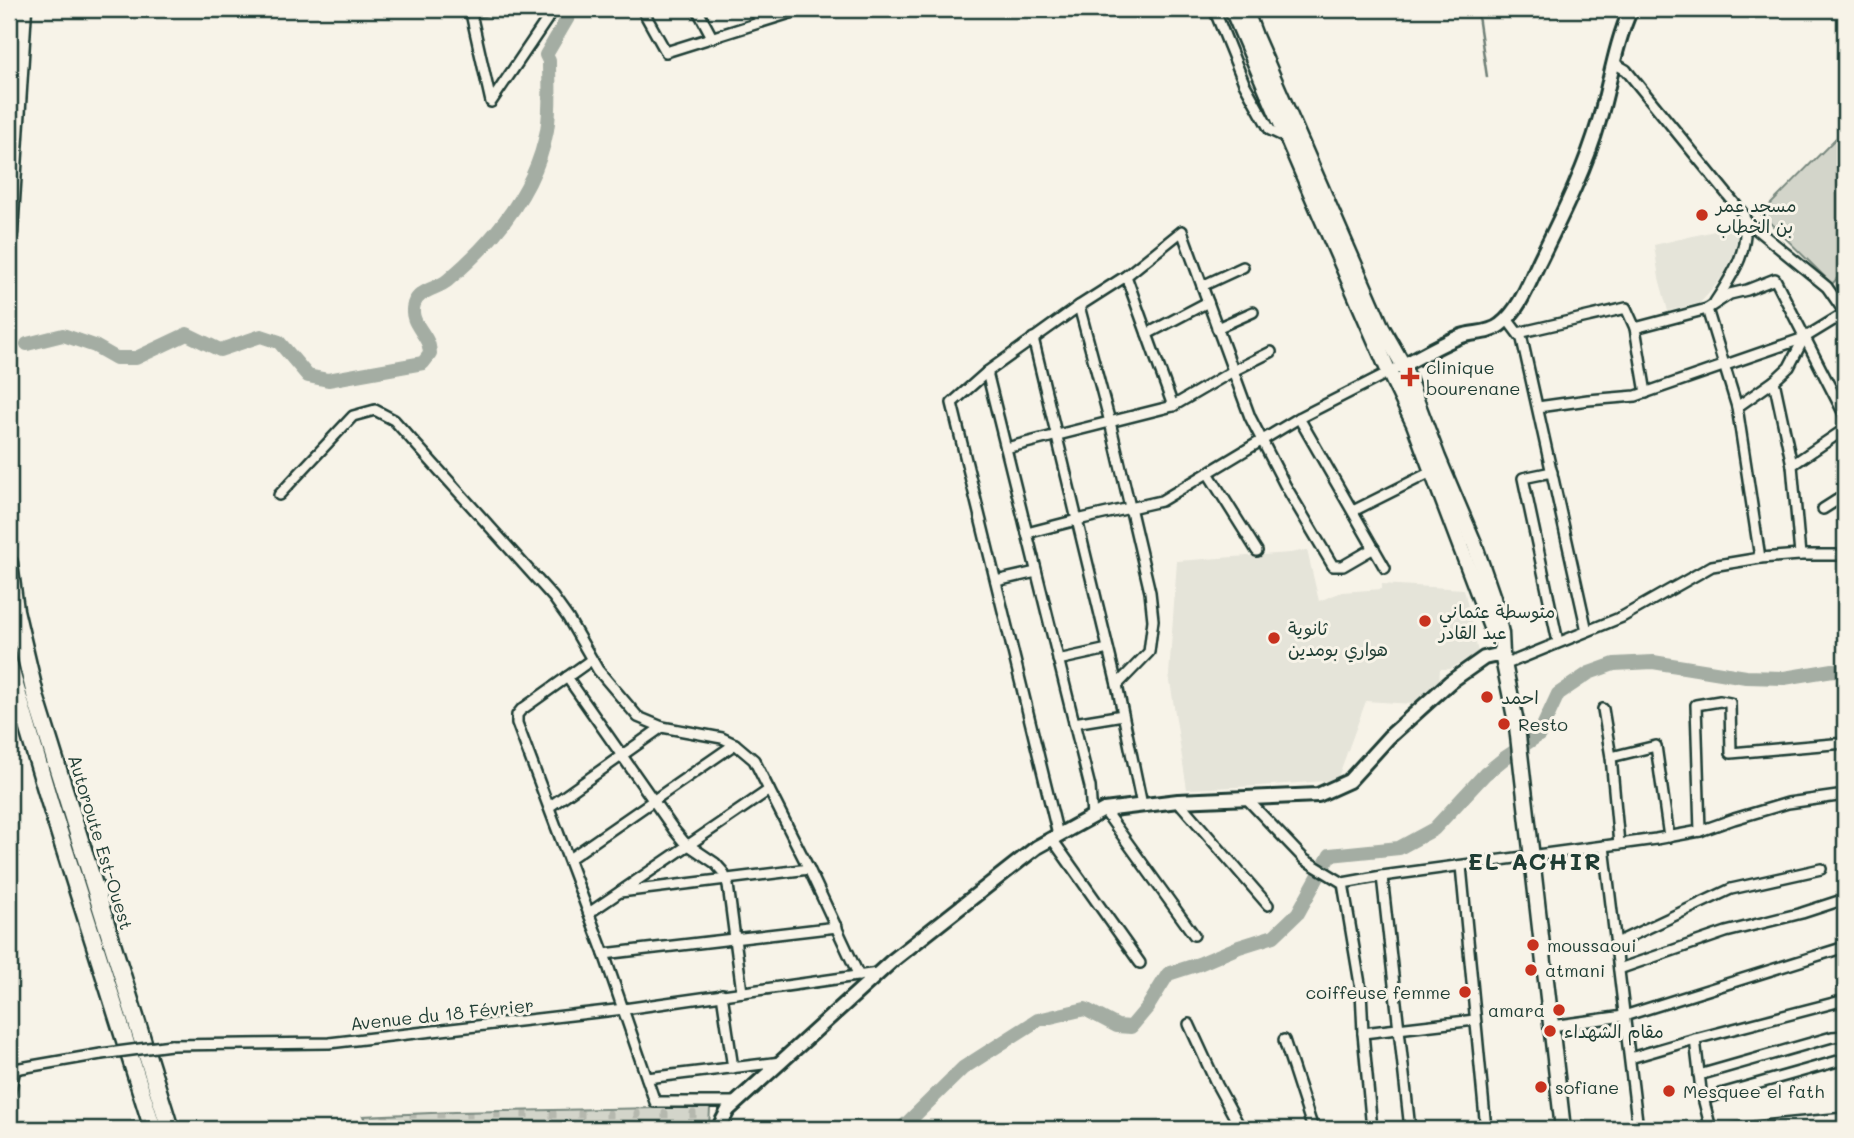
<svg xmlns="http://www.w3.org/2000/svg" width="1854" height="1138" font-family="Mali,'Playpen Sans Arabic',sans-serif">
<defs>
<pattern id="cemetery-stones" width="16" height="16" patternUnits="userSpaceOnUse" patternTransform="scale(1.75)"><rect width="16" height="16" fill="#d3d5ca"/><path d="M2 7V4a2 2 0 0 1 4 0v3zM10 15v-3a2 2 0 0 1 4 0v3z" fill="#b5b8ae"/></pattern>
</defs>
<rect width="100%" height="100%" fill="#f7f3e8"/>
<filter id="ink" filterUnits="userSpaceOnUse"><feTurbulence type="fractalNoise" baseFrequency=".0143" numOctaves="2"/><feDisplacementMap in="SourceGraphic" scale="14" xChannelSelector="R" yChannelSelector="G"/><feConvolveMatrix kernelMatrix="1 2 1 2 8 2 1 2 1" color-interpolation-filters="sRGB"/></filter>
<g filter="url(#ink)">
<g fill="#e5e4d9">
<polygon points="1736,226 1737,240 1733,255 1724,274 1711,291 1700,303 1668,311 1659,278 1654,245"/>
<polygon points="1307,550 1319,601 1342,592 1382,589 1382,584 1464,589 1478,652 1450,669 1440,669 1439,684 1412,704 1366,701 1337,780 1258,786 1187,789 1169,675 1177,561 1290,553"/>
</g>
<polygon fill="url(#cemetery-stones)" stroke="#79897f" stroke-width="2" points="710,1107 709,1129 369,1129 363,1116 454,1112"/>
<polygon fill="#d3d5ca" stroke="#79897f" stroke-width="2" points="1845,129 1845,270 1832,284 1761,214"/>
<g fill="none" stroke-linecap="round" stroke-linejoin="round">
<polyline stroke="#6f8077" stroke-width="2.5" points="1477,9 1487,77"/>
<g stroke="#a4ada3" stroke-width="14">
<path d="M27 344 63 335 95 346 116 358H136L187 334 220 350 261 336 279 342 308 376 328 380 423 363 430 354C430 352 429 345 428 343 423 330 409 321 414 304 419 289 438 289 448 280 494 241 536 191 547 130 551 108 549 83 549 61L546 55 573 9"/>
<polyline points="901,1129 963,1068 1038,1020 1085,1009 1117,1026 1131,1027 1147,1008 1168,974 1199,964 1239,947 1274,936 1298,913 1330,855 1399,848 1434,829 1485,774 1506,757 1539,735 1558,694 1589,673 1614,664 1653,662 1746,677 1784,678 1833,670 1845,671"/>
</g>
<g stroke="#1f3d34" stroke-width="14">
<g id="street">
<polyline points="470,9 491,102 554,9"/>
<polyline points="642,9 666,52 803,9"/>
<polyline points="697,9 712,37"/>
<polyline points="754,9 761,22"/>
<polyline points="1214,9 1244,83 1270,130 1287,138"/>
<polyline points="470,13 489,9"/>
<path d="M1614 63 1626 70 1744 215C1750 251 1733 274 1715 302"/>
<polyline points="1745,220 1827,287 1845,313"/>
<polyline points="1126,276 1173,406"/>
<polyline points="1202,286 1243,267"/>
<polyline points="1079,306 1126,276 1182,231 1250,417 1285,485 1333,566 1343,566 1374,548"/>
<polyline points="1707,309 1737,407 1760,558"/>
<polyline points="1507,319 1522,339 1587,631"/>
<polyline points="1217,328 1253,312"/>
<polyline points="1635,328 1707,309 1730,294 1747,290 1775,279 1845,416"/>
<polyline points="1518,333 1626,308 1635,328 1646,393"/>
<polyline points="1147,334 1208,302"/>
<polyline points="1033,338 1117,685 1142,805"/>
<polyline points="987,372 952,403 1058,835"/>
<polyline points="1774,381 1792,465"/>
<polyline points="1538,407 1588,400 1636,396 1804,338 1845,313"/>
<polyline points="1737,407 1774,381 1789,367 1804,338"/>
<polyline points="1299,418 1385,568"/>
<polyline points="1006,448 1173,406 1233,371 1271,352"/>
<polyline points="1552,472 1523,478 1558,642"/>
<polyline points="1208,473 1257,551"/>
<polyline points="279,495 353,416 375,410 394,420 553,597 568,618 598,670 638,717 662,727 722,738 735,744 754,760 809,869 859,976"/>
<polyline points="1823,509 1845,495"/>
<polyline points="1353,511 1433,471"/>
<polyline points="1027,533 1077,520 1161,501 1299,418 1403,365"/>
<polyline points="1800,555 1792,465 1845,429"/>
<polyline points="996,581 1036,572"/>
<polyline points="591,660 521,710 517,715 517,723 604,954 655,1102 737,1102"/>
<polyline points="1058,660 1108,649"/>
<polyline points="1504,665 1622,617 1712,566 1760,558 1800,555 1845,555"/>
<polyline points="567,677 674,830 684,842 715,863 723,872 728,885 742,992"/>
<polyline points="1603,709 1611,757 1619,844"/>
<polyline points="1074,723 1123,715"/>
<polyline points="1611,757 1656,746 1669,837"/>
<polyline points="1246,798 1305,860 1343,883"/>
<polyline points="1178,801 1268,905"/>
<polyline points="549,807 662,727"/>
<polyline points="1104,810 1194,935"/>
<polyline points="1092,817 1090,787 987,372 1079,306 1110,422 1150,592 1153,620 1149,652 1117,685"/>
<polyline points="1700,831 1734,819 1788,803 1845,795"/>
<polyline points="1052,839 1140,963"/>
<polyline points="1604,846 1638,1129"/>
<polyline points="569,859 735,744"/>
<polyline points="1461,866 1486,1129"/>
<polyline points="1382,876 1410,1129"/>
<polyline points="620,892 809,869"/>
<polyline points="589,913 769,790"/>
<polyline points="1616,943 1731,889 1821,869"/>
<polyline points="604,954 837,927"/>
<polyline points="1619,969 1726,932 1802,913 1845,899"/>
<polyline points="722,994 733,1068"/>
<polyline points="1189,1024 1217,1085 1241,1129"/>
<polyline points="1551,1026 1624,1016 1845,947"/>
<polyline points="1363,1033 1475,1020"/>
<polyline points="1695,1039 1701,1090 1711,1129"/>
<polyline points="1284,1040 1313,1129"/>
<polyline points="171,1045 329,1043 624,1009 878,973"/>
<polyline points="1630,1058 1695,1039 1845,1000"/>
<polyline points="9,1070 101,1054"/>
<polyline points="1699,1075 1832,1037 1845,1036"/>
<polyline points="647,1078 781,1062"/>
<polyline points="9,1097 15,1069"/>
<polyline points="1703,1099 1845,1059"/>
<polyline points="1372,1129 1363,1033 1361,990 1343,883 1382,876 1656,839 1700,831 1696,705 1720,701 1730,703 1731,753 1845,743"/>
<polyline points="1733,1129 1845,1118"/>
</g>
</g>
<g stroke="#1f3d34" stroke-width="18">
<g id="secondary">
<path d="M1403 365C1420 357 1447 340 1465 335 1477 332 1490 333 1500 325 1519 311 1529 283 1539 262 1561 217 1585 170 1599 121 1610 84 1615 44 1631 9"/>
<polyline points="718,1129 728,1110 892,961 1037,847 1104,810 1178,801 1318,795 1349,781 1389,737 1450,682 1484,658 1502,654"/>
</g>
</g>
<g stroke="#1f3d34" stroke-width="19">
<g id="primary">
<polyline points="1232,9 1320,214 1389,372 1414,424 1492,630"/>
<polyline points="1245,9 1255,36 1382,328 1403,365 1438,458 1474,543 1493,598 1501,633 1502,654 1517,727 1563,1129"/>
</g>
</g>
<g stroke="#1f3d34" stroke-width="21">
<g id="highway">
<polyline points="9,233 23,9"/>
<polyline points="9,563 15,610 36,699 170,1129"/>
<polyline points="9,665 50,803 153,1129"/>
</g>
</g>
<use href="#street" stroke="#f7f3e8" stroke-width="9"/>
<use href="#secondary" stroke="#f7f3e8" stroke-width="12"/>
<use href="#primary" stroke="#f7f3e8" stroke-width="14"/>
<use href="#highway" stroke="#f7f3e8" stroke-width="16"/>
<g stroke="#1f3d34" stroke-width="14" stroke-linecap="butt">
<polyline id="street-bridge" points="101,1054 171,1045"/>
</g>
<use href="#street-bridge" stroke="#f7f3e8" stroke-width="9"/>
</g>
</g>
<g fill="#c8321e" stroke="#f7f3e8" stroke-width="2.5">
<circle cx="1702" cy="215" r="7"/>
<path d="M1406.5 366.5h7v7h7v7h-7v7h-7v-7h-7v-7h7z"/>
<circle cx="1425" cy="621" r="7"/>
<circle cx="1274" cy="638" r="7"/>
<circle cx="1487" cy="697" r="7"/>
<circle cx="1504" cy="724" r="7"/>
<circle cx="1533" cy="945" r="7"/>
<circle cx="1531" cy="970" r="7"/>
<circle cx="1465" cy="992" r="7"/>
<circle cx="1559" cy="1010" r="7"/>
<circle cx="1550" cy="1031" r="7"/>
<circle cx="1541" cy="1087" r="7"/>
<circle cx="1669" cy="1091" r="7"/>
</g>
<g text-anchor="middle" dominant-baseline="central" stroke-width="6" stroke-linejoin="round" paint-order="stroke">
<g font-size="18" fill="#1f3d34" stroke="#f7f3e8" text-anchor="start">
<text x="1716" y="205">مسجد عمر<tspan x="1716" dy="21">بن الخطاب</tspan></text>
<text x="1426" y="367">clinique<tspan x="1426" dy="21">bourenane</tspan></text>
<text x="1439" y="611">متوسطة عثماني<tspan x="1439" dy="21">عبد القادر</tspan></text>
<text x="1288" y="628">ثانوية<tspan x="1288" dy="21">هواري بومدين</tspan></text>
<text x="1501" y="697">احمد</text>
<text x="1518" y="724">Resto</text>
<text x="1547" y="945">moussaoui</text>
<text x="1545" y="970">atmani</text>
<text x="1451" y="992" text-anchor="end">coiffeuse femme</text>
<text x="1545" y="1010" text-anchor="end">amara</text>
<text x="1564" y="1031">مقام الشهداء</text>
<text x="1555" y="1087">sofiane</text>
<text x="1683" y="1091">Mesquee el fath</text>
</g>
<g font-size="18" fill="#1f3d34" stroke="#f7f3e8">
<text transform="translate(101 842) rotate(73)">Autoroute Est-Ouest</text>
<text transform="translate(442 1014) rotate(-6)">Avenue du 18 Février</text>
</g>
<g font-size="24" font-weight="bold" letter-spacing="2" fill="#1f3d34" stroke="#f7f3e8">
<text x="1535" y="860">EL ACHIR</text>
</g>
</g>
<rect width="1854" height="1138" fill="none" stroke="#f7f3e8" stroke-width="35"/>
<rect x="18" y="18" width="1819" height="1103" fill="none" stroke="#1f3d34" stroke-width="2.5" filter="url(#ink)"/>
</svg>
